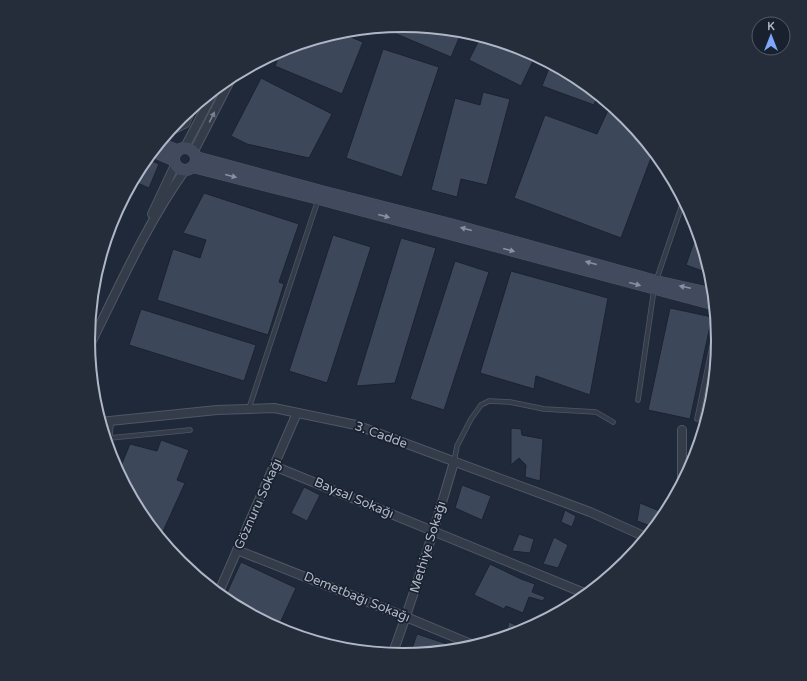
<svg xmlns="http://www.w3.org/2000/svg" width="807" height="681" font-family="'Varela Round',sans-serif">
<rect width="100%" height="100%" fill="#20293a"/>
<g fill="#3c4759" stroke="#1b2331">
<polygon points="404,25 440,29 462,31 451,57 394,33 397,26"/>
<polygon points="338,32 363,42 342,94 275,66 281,50"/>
<polygon points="481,36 524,49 536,55 521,86 469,60"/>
<polygon points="383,49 439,67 402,177 346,158"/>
<polygon points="551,63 579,78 598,94 594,105 542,86"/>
<polygon points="261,78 332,114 309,158 247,144 231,136"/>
<polygon points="483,92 510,99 487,185 461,179 457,197 431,190 455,98 480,105"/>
<polygon points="609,108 621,113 627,118 654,150 621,238 514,198 545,115 597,134"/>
<polygon points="147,159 159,164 149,188 133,181 141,165"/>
<polygon points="204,193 299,224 279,282 284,284 268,335 157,300 173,249 200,258 206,240 183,233"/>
<polygon points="698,230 711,274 686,265"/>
<polygon points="333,235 371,247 327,383 289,371"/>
<polygon points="401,238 436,248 395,383 356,386"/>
<polygon points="455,261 489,272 444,410 410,399"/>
<polygon points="511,271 608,298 590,395 536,376 534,389 480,373"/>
<polygon points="670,308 712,317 690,419 648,410"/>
<polygon points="141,309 256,345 244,381 129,345"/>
<polygon points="511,428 521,429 522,435 543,439 540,481 525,477 526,465 519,458 511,465"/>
<polygon points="161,440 189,450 177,480 185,483 160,538 141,516 118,473 130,444 157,451"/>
<polygon points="462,485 491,496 482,520 455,508"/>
<polygon points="304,487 320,495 307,521 291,513"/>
<polygon points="640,503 667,514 656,528 637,521"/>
<polygon points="565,510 576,516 572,527 561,522"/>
<polygon points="519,534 534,539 530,553 512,551"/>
<polygon points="554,537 568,545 558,568 543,564"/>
<polygon points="241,562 296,588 280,623 251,610 249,614 224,599"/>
<polygon points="490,564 521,579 535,584 532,592 545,597 543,601 529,597 523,613 506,606 504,609 474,595"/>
<polygon points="509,622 522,628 520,633 505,638"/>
<polygon points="417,634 453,646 451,651 410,655"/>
</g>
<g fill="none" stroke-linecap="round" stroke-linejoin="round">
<g stroke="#4f5665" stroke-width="5.5">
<g id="lane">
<polyline points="601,102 603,98"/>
<polyline points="171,129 175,131 187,125 195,106"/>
<polyline points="656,281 684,199"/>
<polyline points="638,400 654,289"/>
<polyline points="249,408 318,200"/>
<polyline points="697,419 717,323"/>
<polyline points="110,438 190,430"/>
<polyline points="107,446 110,438 111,422"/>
<polyline points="454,462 457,446 471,419 481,405 489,401 510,402 544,409 596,412 613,422"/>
</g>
</g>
<g stroke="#4f5665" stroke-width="10">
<g id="street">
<polyline points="185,147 216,88"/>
<polyline points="194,151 233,75"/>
<polyline points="152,214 175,165"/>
<path d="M89 347C119 287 146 225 185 170"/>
<polyline points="100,422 217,410 274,408 356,425 590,512 648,538"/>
<polyline points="274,466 589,595"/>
<polyline points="682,486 682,430"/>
<polyline points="237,550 406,617 476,646"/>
<polyline points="218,594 297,413"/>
<path d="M392 655C416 591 435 527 454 462"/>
</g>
</g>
<g stroke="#4f5665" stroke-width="12">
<g id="secondary">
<polyline points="159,143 177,150"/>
<circle cx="185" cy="159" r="11"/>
<polyline points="152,151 173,160"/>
<polyline points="196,157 321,191 454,225 656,281 714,294"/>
<polyline points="193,167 319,199 716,305"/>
</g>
</g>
<use href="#lane" stroke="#343c4a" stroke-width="4"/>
<use href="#street" stroke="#343c4a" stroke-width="8"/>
<use href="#secondary" stroke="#424a5d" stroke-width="11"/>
</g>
<defs><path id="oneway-solid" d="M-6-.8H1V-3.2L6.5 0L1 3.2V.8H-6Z"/></defs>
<use fill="#787f8e" href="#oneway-solid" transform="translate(212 117) rotate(-63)"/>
<g fill="#8990a1">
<use href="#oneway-solid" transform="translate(231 176) rotate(14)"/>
<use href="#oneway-solid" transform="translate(384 216) rotate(15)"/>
<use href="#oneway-solid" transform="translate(466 229) rotate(-165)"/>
<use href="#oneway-solid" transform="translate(509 250) rotate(15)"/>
<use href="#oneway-solid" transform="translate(591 263) rotate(-165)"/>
<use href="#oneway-solid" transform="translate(635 284) rotate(15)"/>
<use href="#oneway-solid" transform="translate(685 287) rotate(-168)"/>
</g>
<g text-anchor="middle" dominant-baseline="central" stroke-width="3.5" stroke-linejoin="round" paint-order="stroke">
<g font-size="13" fill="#afb6c6" stroke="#19212f">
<text transform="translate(381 435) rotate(20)">3. Cadde</text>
<text transform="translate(354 498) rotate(23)">Baysal Sokağı</text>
<text transform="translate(258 504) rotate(-66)">Göznuru Sokağı</text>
<text transform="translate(428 547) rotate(-73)">Methiye Sokağı</text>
<text transform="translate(357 597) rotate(22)">Demetbağı Sokağı</text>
</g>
</g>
<path d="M0 0H807V681H0ZM95 340a308 308 0 1 1 616 0a308 308 0 1 1-616 0Z" fill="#252d3b" fill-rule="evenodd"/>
<path fill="none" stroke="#afb6c6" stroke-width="2" d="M95 340a308 308 0 1 1 616 0a308 308 0 1 1-616 0Z"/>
<g transform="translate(771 36)"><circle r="19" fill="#19212f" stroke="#555d6b"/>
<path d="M0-3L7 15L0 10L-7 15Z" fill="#7ea6fc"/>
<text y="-6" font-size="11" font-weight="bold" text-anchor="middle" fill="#afb6c6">K</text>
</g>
</svg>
